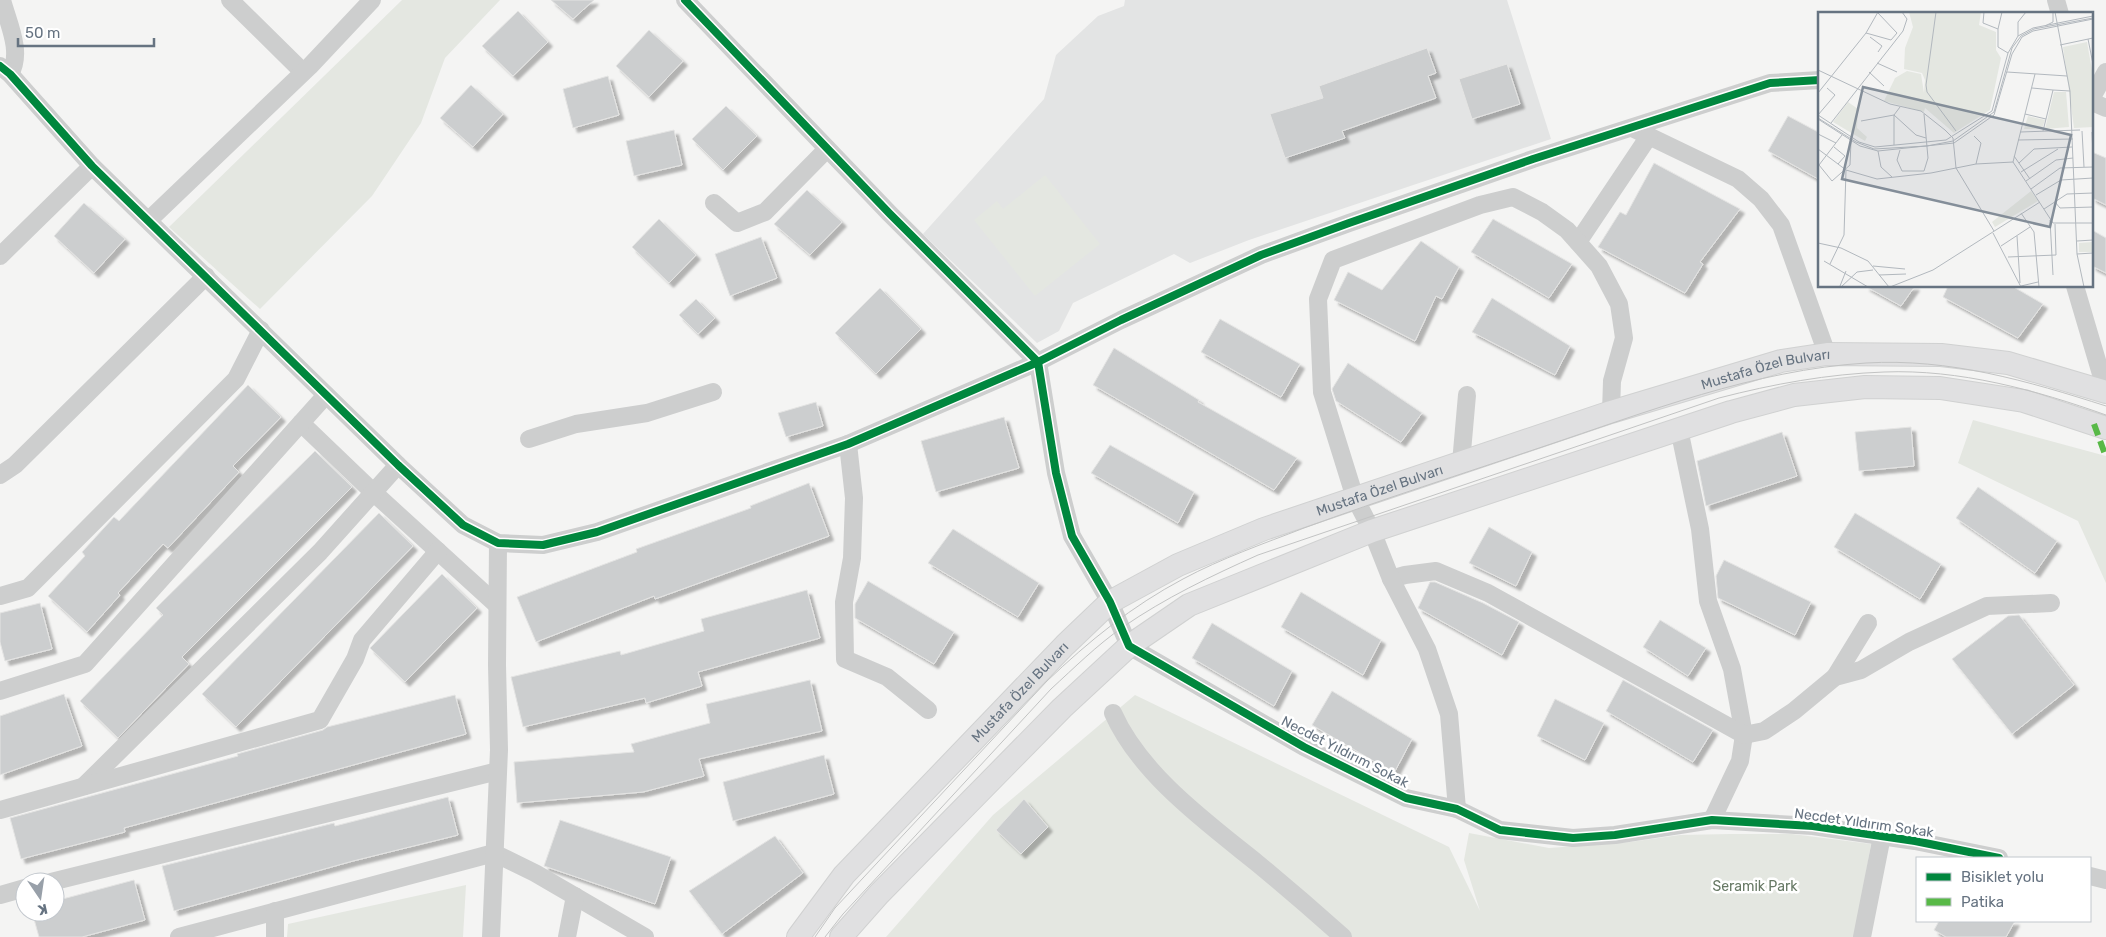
<svg xmlns="http://www.w3.org/2000/svg" width="2106" height="937" font-family="Rubik,sans-serif">
<defs>
<filter id="shadow"><feDropShadow dx="4.5" dy="4.5" stdDeviation="1" flood-color="#0004"/></filter>
</defs>
<rect width="100%" height="100%" fill="#f4f4f3"/>
<polygon fill="#e3e4e4" points="1125,0 1507,0 1551,139 1249,240 1190,263 1174,254 1073,303 1059,331 1037,343 923,234 1044,99 1056,55 1098,16 1124,6"/>
<g fill="#e4e7e1">
<polygon points="402,0 500,0 445,58 421,123 372,196 260,309 169,227"/>
<polygon points="1045,175 1100,244 1035,296 974,220 997,201 1003,209"/>
<polygon points="1973,420 2106,456 2106,583 2078,521 1958,463"/>
<polygon points="1135,695 1449,847 1480,911 1464,860 1469,833 1549,848 1630,842 1680,835 1730,834 1792,834 1871,844 1855,937 886,937 993,815"/>
<polygon points="466,885 463,937 287,937 288,924"/>
</g>
<g fill="#cccecf" stroke="#e4e4e3" filter="url(#shadow)">
<polygon points="551,0 594,0 573,19"/>
<polygon points="518,11 548,42 513,76 482,46"/>
<polygon points="649,30 683,61 649,97 616,66"/>
<polygon points="1427,48 1436,73 1428,76 1436,98 1342,131 1345,138 1285,158 1270,114 1323,98 1319,86"/>
<polygon points="1507,64 1520,104 1472,119 1459,79"/>
<polygon points="608,76 619,115 573,128 563,89"/>
<polygon points="471,85 503,114 473,147 440,118"/>
<polygon points="726,106 757,136 723,170 692,139"/>
<polygon points="1788,116 1820,133 1820,180 1768,151"/>
<polygon points="674,130 682,165 634,176 626,141"/>
<polygon points="2092,152 2106,158 2106,205 2092,198"/>
<polygon points="1654,163 1740,209 1700,262 1703,264 1685,293 1598,247 1620,212 1626,215"/>
<polygon points="807,190 842,222 810,255 774,224"/>
<polygon points="84,203 125,239 94,273 54,236"/>
<polygon points="659,219 696,255 669,283 632,247"/>
<polygon points="1493,219 1572,264 1549,298 1471,252"/>
<polygon points="2092,230 2106,238 2106,273 2092,266"/>
<polygon points="761,237 777,278 730,296 715,254"/>
<polygon points="1421,241 1459,267 1442,299 1436,296 1415,341 1334,300 1348,272 1382,290"/>
<polygon points="1865,286 1915,286 1901,306"/>
<polygon points="1948,286 2012,286 2043,304 2018,338 1943,297"/>
<polygon points="880,288 921,329 876,374 835,333"/>
<polygon points="1492,298 1570,346 1555,375 1472,332"/>
<polygon points="696,299 715,318 698,334 679,315"/>
<polygon points="1220,319 1300,364 1281,397 1201,352"/>
<polygon points="1114,348 1199,400 1198,402 1297,458 1274,490 1093,385"/>
<polygon points="1348,363 1422,413 1401,442 1336,401 1332,389"/>
<polygon points="248,385 281,417 233,466 239,472 168,548 163,544 118,593 120,595 87,632 48,596 85,556 82,552 114,517 119,521"/>
<polygon points="816,402 823,426 786,437 778,413"/>
<polygon points="1004,417 1019,468 936,492 921,441"/>
<polygon points="1911,427 1914,466 1859,471 1855,432"/>
<polygon points="1782,432 1797,476 1706,506 1697,461"/>
<polygon points="1110,445 1194,492 1178,523 1091,473"/>
<polygon points="315,451 352,487 182,657 189,664 118,738 80,701 163,615 156,608"/>
<polygon points="809,483 829,536 655,599 654,596 536,642 517,597 637,552 636,549 751,508 750,506"/>
<polygon points="1978,487 2057,541 2035,573 1956,518"/>
<polygon points="379,513 413,546 236,727 202,694"/>
<polygon points="1855,513 1941,564 1920,599 1834,547"/>
<polygon points="1489,527 1532,552 1516,586 1469,563"/>
<polygon points="953,529 1039,583 1018,617 928,563"/>
<polygon points="1724,560 1811,602 1795,635 1718,598 1716,576"/>
<polygon points="442,574 477,608 405,682 370,648"/>
<polygon points="868,581 954,632 934,664 855,618 855,604"/>
<polygon points="1430,582 1435,582 1483,603 1519,622 1502,655 1418,608"/>
<polygon points="807,590 820,638 698,672 702,686 646,703 645,698 523,727 511,677 620,651 621,655 704,631 701,619"/>
<polygon points="1301,592 1381,640 1363,675 1281,627"/>
<polygon points="40,603 52,649 5,661 0,642 0,613"/>
<polygon points="2019,615 2074,685 2012,734 1952,659 2008,616"/>
<polygon points="1660,620 1706,648 1688,676 1643,647"/>
<polygon points="1212,623 1292,671 1274,706 1192,658"/>
<polygon points="810,680 822,731 699,759 704,776 643,792 517,803 514,762 634,752 631,744 710,723 706,704"/>
<polygon points="1623,680 1713,730 1693,762 1606,711"/>
<polygon points="1332,691 1412,739 1394,773 1312,725"/>
<polygon points="64,694 82,746 0,775 0,716"/>
<polygon points="455,695 466,734 124,828 125,832 21,859 10,818 238,756 237,754 323,730 327,727"/>
<polygon points="1555,699 1604,723 1585,760 1537,736"/>
<polygon points="824,755 834,794 733,821 723,782"/>
<polygon points="448,797 458,835 353,861 174,911 162,866 334,823 335,826"/>
<polygon points="1024,799 1048,827 1021,854 996,830"/>
<polygon points="560,820 671,857 655,904 544,866"/>
<polygon points="775,836 803,873 722,934 689,891"/>
<polygon points="134,880 145,920 82,937 39,937 32,912 55,912 55,901"/>
<polygon points="1939,921 2015,921 2006,937 1946,937 1934,930"/>
</g>
<g fill="none" stroke-linecap="round" stroke-linejoin="round">
<g stroke="#d0d1d1" stroke-width="24">
<g id="major">
<path id="s1" d="M798 937 844 875 1065 645 1110 602 1178 565 1264 529 1611 412 1781 361 1827 354 1941 355 2008 363 2106 392"/>
<polyline points="841,937 879,894 1062,708 1129,646 1189,605 1372,531 1731,412 1794,395 1865,387 1940,388 2024,401 2106,428"/>
</g>
</g>
<g stroke="#cdcece" stroke-width="18">
<path d="M2 0C8 23 23 52 10 74"/>
<polyline points="230,0 303,72"/>
<polyline points="685,0 890,214 1038,362 1056,473 1072,536 1110,602 1129,646 1304,747 1406,798 1457,809 1500,830 1573,838 1615,835 1712,820 1813,826 1915,841 1999,858"/>
<polyline points="2056,0 2060,14"/>
<polyline points="0,66 10,74 92,166 398,465 463,525 498,543 543,545 597,532 848,444 1038,362 1121,320 1261,255 1349,223 1533,159 1770,83 1820,80"/>
<polyline points="2092,97 2106,72"/>
<polyline points="2092,102 2106,108"/>
<polyline points="1632,128 1738,179 1761,199 1781,225 1827,354"/>
<polyline points="714,203 737,223 765,212 827,149"/>
<polyline points="149,220 310,66 372,0"/>
<polyline points="1578,242 1649,136"/>
<polyline points="0,256 92,166"/>
<polyline points="2075,286 2106,391"/>
<polyline points="301,423 373,492 497,605"/>
<polyline points="1679,429 1700,529 1708,601 1732,669 1744,735 1740,761 1712,820"/>
<polyline points="529,439 576,424 647,413 713,392"/>
<polyline points="848,444 854,498 852,558 844,602 845,659 887,677 928,710"/>
<polyline points="1461,463 1467,395"/>
<polyline points="0,475 15,465 206,276"/>
<polyline points="1391,579 1405,575 1436,571 1488,593 1744,735 1764,731 1794,711 1835,677 1861,670 1909,642 1987,606 2051,603"/>
<polyline points="0,596 28,588 236,379 261,330"/>
<polyline points="1835,677 1868,623"/>
<polyline points="0,691 85,664 326,395"/>
<path d="M1113 713C1140 774 1206 822 1257 863 1286 887 1315 912 1343 937"/>
<polyline points="84,786 320,552 398,465"/>
<polyline points="1457,809 1449,714 1427,649 1391,579 1372,531 1355,498 1322,392 1318,299 1333,260 1480,205 1513,197 1542,212 1567,230 1599,266 1619,304 1624,338 1612,381 1611,412"/>
<polyline points="0,810 320,720 355,659 362,640 438,551"/>
<polyline points="2090,876 2106,880"/>
<polyline points="51,882 498,771"/>
<polyline points="0,895 25,888"/>
<polyline points="179,937 494,853 535,873 645,937"/>
<polyline points="275,937 275,911"/>
<polyline points="491,937 499,750 497,665 498,543"/>
<polyline points="567,937 575,896"/>
<polyline points="1862,937 1882,836"/>
</g>
<use href="#major" stroke="#e0e0e1" stroke-width="22"/>
<g stroke="#c2c3c3" stroke-width="1">
<path d="M815 937 835 908 1047 681C1089 641 1132 606 1183 579 1222 558 1263 544 1304 528 1383 499 1462 474 1542 447 1647 412 1754 370 1866 363 1949 358 2028 381 2106 406"/>
<path d="M825 937 843 914 1051 689C1074 668 1097 645 1123 627 1165 598 1211 576 1258 555L1719 398C1773 384 1828 374 1884 372 1959 369 2036 390 2106 415"/>
</g>
<polyline stroke="#58b947" stroke-width="6" stroke-dasharray="12 6" stroke-linecap="butt" points="2094,424 2106,457"/>
<g stroke="#fff" stroke-width="11">
<g id="cycleway">
<polyline points="685,0 890,214 1038,362 1056,473 1072,536 1110,602 1129,646 1304,747 1406,798 1457,809 1500,830 1573,838 1615,835 1712,820 1813,826 1915,841 1999,858"/>
<polyline points="0,66 10,74 92,166 398,465 463,525 498,543 543,545 597,532 848,444 1038,362 1121,320 1261,255 1349,223 1533,159 1770,83 1820,80"/>
</g>
</g>
<use href="#cycleway" stroke="#00873e" stroke-width="8"/>
</g>
<g text-anchor="middle" dominant-baseline="central" stroke-width="5" stroke-linejoin="round" paint-order="stroke">
<g font-size="14" fill="#667381" stroke="#fff">
<text stroke="none"><textPath href="#s1" startOffset="1156">Mustafa Özel Bulvarı</textPath></text>
<text stroke="none"><textPath href="#s1" startOffset="751">Mustafa Özel Bulvarı</textPath></text>
<text stroke="none"><textPath href="#s1" startOffset="331">Mustafa Özel Bulvarı</textPath></text>
<text transform="translate(1345 752) rotate(27)">Necdet Yıldırım Sokak</text>
<text transform="translate(1864 823) rotate(8)">Necdet Yıldırım Sokak</text>
</g>
<g font-size="14" fill="#677965" stroke="#fff">
<text x="1755" y="886">Seramik Park</text>
</g>
</g>
<g transform="translate(1818 12)">
<rect width="275" height="275" fill="#f4f4f3"/>
<path d="M91 0H163L161 13 178 20V38L183 46 172 98 136 121 107 96 106 100 66 89 77 66 89 59 103 62 106 81 107 68 104 61 86 57 87 36 95 15ZM269 30 275 64V115L256 116 245 35ZM236 80H248L251 115 227 117ZM30 90 40 97 39 116 49 125 47 129 15 110ZM210 104 227 108 224 117H206ZM213 179 220 189 177 215 174 210ZM275 230V240H261V231Z" fill="#e4e7e1"/>
<path fill="none" stroke="#b2b8be" stroke-width="1" d="M118 0 108 73 109 80 138 119M166 0 165 11 180 17V35L190 41M237 0 252 79 259 242 266 275M227 14 235 10V0M180 17 184 0M48 21 73 28 79 21 60 1M200 24V10L208 0M52 25 64 34 60 40M270 27 275 52M242 33 275 26M59 51 79 60M0 58 72 92 103 99 127 118 135 126 138 156 176 219M51 60 66 74M189 60 249 64M214 76 235 78 228 107M235 78 252 79M0 81 48 21 60 0M207 102 228 107 225 119M0 103 17 83 9 76M0 103 41 130 57 135 128 128 174 99 190 41 200 24 215 16 275 4M0 106 38 130 56 137 109 134 135 129 176 100 194 36 203 24 216 17 275 6M0 107 42 134 60 139 136 131 176 103 194 42 204 25 215 19 275 7M43 109 76 103 98 123 108 126M13 111 85 19 89 7 84 0M264 119 266 155M202 120 262 118M274 120 275 143M0 122 18 131M24 123 1 153 14 169 32 153 33 129M156 124 163 131 158 152M200 128 255 127M76 133V103L82 95M16 135 27 144 20 152M0 137 28 158 59 167 113 161 158 152 195 150 235 211H275M82 138 79 148 84 159H106L110 146 106 102M60 139 63 155 74 165M196 144 212 167M195 150 217 62M201 151 216 137 254 135M203 160 240 137M208 169 238 148 255 146M213 177 242 156 275 155M218 183 243 168 275 166M237 190 242 196 275 195M226 197 249 182 275 181M203 201 216 220 221 275M232 208 235 263M175 221 203 275M199 224 202 271M259 229 275 228M0 231 23 236 50 249 71 275M183 234 212 215M259 242 275 241M190 245 238 243 237 212M6 249 50 275M12 252 26 223 28 158M55 254 87 257M61 263 88 262M22 274 28 259M203 274 220 270M23 275 39 260 55 258M72 275 115 258 222 190"/>
<path fill="#848e99" fill-opacity="0.15" stroke="#848e99" stroke-width="2.5" d="M45 75 253 123 232 215 24 167Z"/>
<rect width="275" height="275" fill="none" stroke="#667381" stroke-width="2.5"/>
</g>
<rect x="1916" y="857" width="175" height="65" fill="#ffffff" stroke="#c2c7cd"/>
<rect x="1926" y="873" width="25" height="8" fill="#00873e" stroke="#c2c7cd"/>
<text x="1961" y="882" font-size="15" fill="#667381">Bisiklet yolu</text>
<rect x="1926" y="898" width="25" height="8" fill="#58b947" stroke="#c2c7cd"/>
<text x="1961" y="907" font-size="15" fill="#667381">Patika</text>
<g transform="translate(40 897) rotate(167)"><circle r="24" fill="#ffffff" stroke="#c2c7cd"/>
<path d="M0-4L9 19L0 12L-9 19Z" fill="#98a0a9"/>
<text y="-8" font-size="14" font-weight="bold" text-anchor="middle" fill="#667381">K</text>
</g>
<path d="M18 38v8h136v-8" fill="none" stroke="#667381" stroke-width="2.5"/>
<text x="25" y="38" font-size="15" fill="#667381" stroke="#ffffff" stroke-width="4" paint-order="stroke">50 m</text>
</svg>
